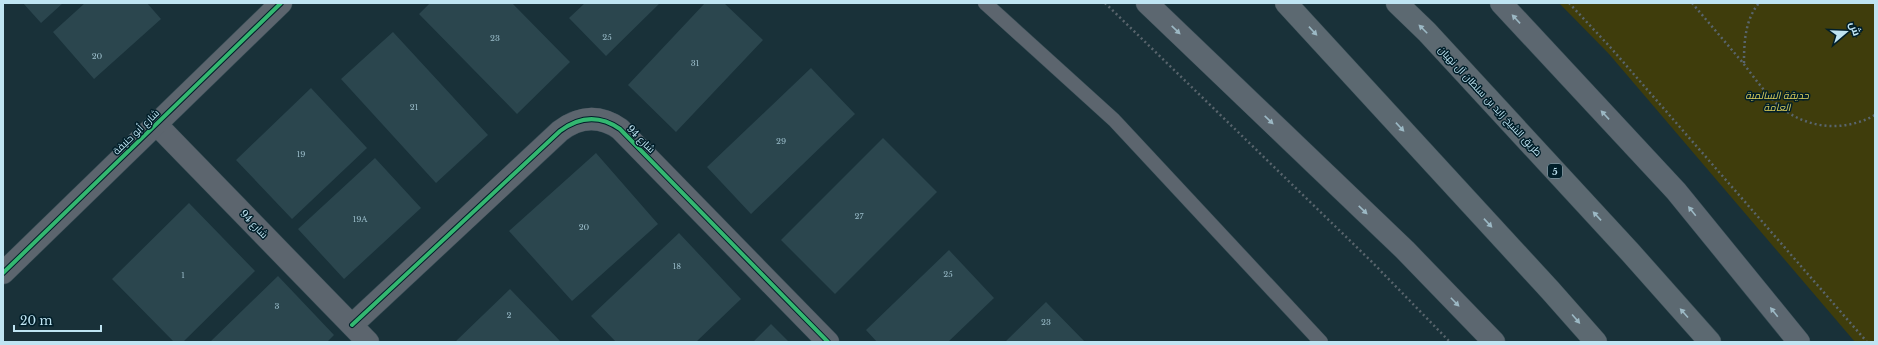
<svg xmlns="http://www.w3.org/2000/svg" width="1878" height="345" font-family="'Libre Baskerville',Cairo,serif">
	<style>
		.green { fill: #3f3d0c }
		.building { fill: #2b464e }
		.lines { fill: none; stroke-linecap: round; stroke-linejoin: round }
		.service-casing { stroke: #364c54; stroke-width: 15 }
		.minor-casing { stroke: #364c54; stroke-width: 23 }
		.tertiary-casing { stroke: #364c54; stroke-width: 23 }
		.secondary-casing { stroke: #364c54; stroke-width: 23 }
		.motorway-casing { stroke: #364c54; stroke-width: 23 }
		.path { stroke: #59656d; stroke-width: 2.5; stroke-dasharray: 2 3; stroke-linecap: butt }
		.service { stroke: #5c656e; stroke-width: 14 }
		.minor { stroke: #5c656e; stroke-width: 22 }
		.tertiary { stroke: #5c656e; stroke-width: 22 }
		.secondary { stroke: #5c6770; stroke-width: 22 }
		.motorway { stroke: #5c6971; stroke-width: 22 }
		.cycleway-casing { stroke: #001e29; stroke-width: 6 }
		.cycleway { stroke: #33b770; stroke-width: 4 }
		.oneway { fill: #9cb8c4 }
		.oneway2 { fill: #9cb9c5 }
		.labels { text-anchor: middle; dominant-baseline: central; stroke-width: 3; stroke-linejoin: round; paint-order: stroke }
		.number-label { font-size: 8px; fill: #9abcc9 }
		.shield { fill: #001e29; stroke: #86a9b6; stroke-width: 1 }
		.shield-label { font-size: 9px; font-weight: bold; fill: #bfe4f2 }
		.park-label { font-size: 10px; font-style: italic; fill: #dccf5c; stroke: #001e29 }
		.street-label { font-size: 10px; fill: #bfe4f2; stroke: #001e29 }
	</style>
	<rect width="100%" height="100%" fill="#193139"/>
	<path class="green" d="M1559,3H1875V342H1855L1609,54Z"/>
	<path class="building" d="M23,3H63L41,23Z
		M85,3H147L161,19L94,79L53,32Z
		M430,3H512L570,62L517,114L419,14Z
		M585,3H660L606,56L569,18Z
		M705,3H724L763,40L676,132L628,85Z
		M393,32L488,135L436,183L341,79Z
		M811,68L855,114L751,214L707,167Z
		M311,88L367,148L292,219L236,160Z
		M883,138L937,192L835,294L781,240Z
		M596,153L658,224L572,301L509,231Z
		M375,158L421,208L344,279L298,229Z
		M189,203L255,271L183,342H174L112,279Z
		M679,233L741,299L696,342H616L591,316Z
		M949,250L994,298L948,342H877L866,330Z
		M278,276L334,335L327,342H210Z
		M510,289L561,342H455Z
		M1046,302L1085,342H1005Z
		M771,324L789,342H753Z"/>
	<g class="lines">
		<g class="service-casing">
			<path id="service" d="M985,3L1114,120L1321,342"/>
		</g>
		<g class="minor-casing">
			<path id="minor" d="M156,124L368,342
				M352,325L560,131C580,116 600,115 620,129L828,342"/>
		</g>
		<g class="tertiary-casing">
			<path id="tertiary" d="M3,273L281,3"/>
		</g>
		<g class="secondary-casing">
			<path id="secondary" d="M1147,3L1405,250L1494,342
				M1501,3L1676,191L1799,342"/>
		</g>
		<g class="motorway-casing">
			<path id="motorway" d="M1286,3L1550,290L1596,342
				M1397,3L1427,32L1630,252L1710,342"/>
		</g>
		<path class="path" d="M1105,3L1372,262L1450,342
			M1569,3L1611,48L1867,342
			M1692,3C1709,23 1726,43 1743,63C1753,76 1763,90 1774,101C1801,128 1841,134 1875,115
			M1744,63C1744,42 1745,20 1759,3"/>
		<use href="#service" class="service"/>
		<use href="#minor" class="minor"/>
		<use href="#tertiary" class="tertiary"/>
		<use href="#secondary" class="secondary"/>
		<use href="#motorway" class="motorway"/>
		<g class="cycleway-casing">
			<path id="cycleway" d="M3,273L281,3
				M352,325L560,131C580,116 600,115 620,129L828,342"/>
		</g>
		<use href="#cycleway" class="cycleway"/>
	</g>
	<defs><path id="oneway-solid" d="M-6-.8H1V-3.2L6.5 0L1 3.2V.8H-6Z"/></defs>
	<g class="oneway">
		<use href="#oneway-solid" transform="translate(1516 19) rotate(-133)"/>
		<use href="#oneway-solid" transform="translate(1176 30) rotate(44)"/>
		<use href="#oneway-solid" transform="translate(1605 115) rotate(-133)"/>
		<use href="#oneway-solid" transform="translate(1269 120) rotate(44)"/>
		<use href="#oneway-solid" transform="translate(1363 210) rotate(44)"/>
		<use href="#oneway-solid" transform="translate(1692 211) rotate(-129)"/>
		<use href="#oneway-solid" transform="translate(1455 302) rotate(46)"/>
		<use href="#oneway-solid" transform="translate(1774 312) rotate(-129)"/>
	</g>
	<g class="oneway2">
		<use href="#oneway-solid" transform="translate(1423 29) rotate(-135)"/>
		<use href="#oneway-solid" transform="translate(1313 31) rotate(47)"/>
		<use href="#oneway-solid" transform="translate(1400 127) rotate(47)"/>
		<use href="#oneway-solid" transform="translate(1597 216) rotate(-133)"/>
		<use href="#oneway-solid" transform="translate(1488 223) rotate(47)"/>
		<use href="#oneway-solid" transform="translate(1684 313) rotate(-132)"/>
		<use href="#oneway-solid" transform="translate(1576 319) rotate(49)"/>
	</g>
	<g class="labels">
		<g class="number-label">
			<text x="607" y="37">25</text>
			<text x="495" y="38">23</text>
			<text x="97" y="56">20</text>
			<text x="695" y="63">31</text>
			<text x="414" y="107">21</text>
			<text x="781" y="141">29</text>
			<text x="301" y="154">19</text>
			<text x="859" y="216">27</text>
			<text x="360" y="219">19A</text>
			<text x="584" y="227">20</text>
			<text x="677" y="266">18</text>
			<text x="948" y="274">25</text>
			<text x="183" y="275">1</text>
			<text x="277" y="306">3</text>
			<text x="509" y="315">2</text>
			<text x="1046" y="322">23</text>
		</g>
		<rect class="shield" x="1548" y="164" width="14" height="14" rx="3"/>
		<g class="shield-label">
			<text x="1555" y="171">5</text>
		</g>
		<g class="park-label">
			<text x="1777" y="95">حديقة السالمية<tspan x="1777" dy="12">العامة</tspan></text>
		</g>
		<g class="street-label">
			<text transform="translate(1490 101) rotate(47)">طريق الشيخ زايد بن سلطان آل نهيان</text>
			<text transform="translate(136 132) rotate(-44)">شارع أبو حنيفة</text>
			<text transform="translate(641 139) rotate(45)">شارع 94</text>
			<text transform="translate(254 224) rotate(46)">شارع 94</text>
		</g>
	</g>
	<rect width="1878" height="345" fill="none" stroke="#bfe4f2" stroke-width="8"/>
	<g transform="translate(1846 32) rotate(71)" stroke="#001e29" stroke-width="3" paint-order="stroke">
	<path d="M0-3L7 15L0 10L-7 15Z" fill="#bfe4f2"/>
	<text y="-6" font-size="11" font-weight="bold" text-anchor="middle" fill="#bfe4f2">ش</text>
	</g>
	<path d="M14 325v6h87v-6" fill="none" stroke="#bfe4f2" stroke-width="2"/>
	<text x="20" y="325" font-size="12" fill="#bfe4f2" stroke="#001e29" stroke-width="3" paint-order="stroke">20 m</text>
</svg>
